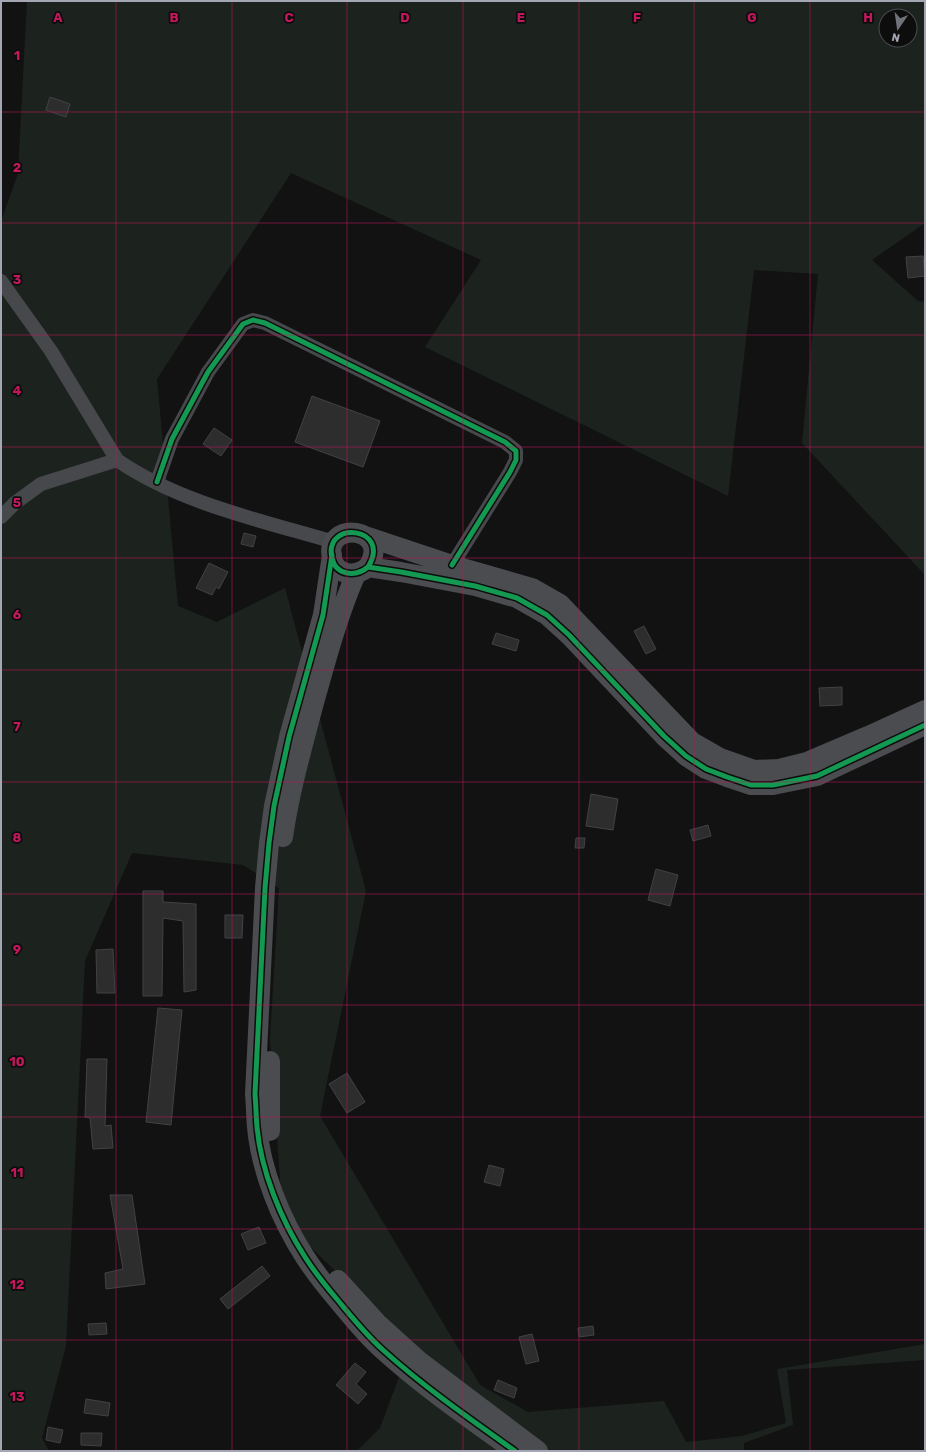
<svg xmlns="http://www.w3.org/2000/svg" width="926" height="1452" font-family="Rubik,sans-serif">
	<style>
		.green { fill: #1c231e; fill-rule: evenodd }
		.building { fill: #2d2d2e; stroke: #424246 }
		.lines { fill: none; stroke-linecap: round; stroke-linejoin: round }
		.street { stroke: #47484b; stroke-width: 14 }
		.secondary { stroke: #4b4c4f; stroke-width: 20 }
		.cycleway-casing { stroke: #0d0d0e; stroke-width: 8 }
		.cycleway { stroke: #139951; stroke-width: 5 }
		.grid { fill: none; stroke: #c2185b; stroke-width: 1; stroke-opacity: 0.55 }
		.grid-label { font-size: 13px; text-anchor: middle; font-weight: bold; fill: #c2185b; stroke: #0d0d0e; stroke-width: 3.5; stroke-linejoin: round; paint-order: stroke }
	</style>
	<rect width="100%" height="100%" fill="#121213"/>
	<path class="green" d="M27,1H925V223L872,260L918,301L925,302V575L802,443L818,274L754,270L728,496L425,347L481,260L291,173L157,379L178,606L217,622L285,588L366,891L320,1116L480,1385L528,1412L664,1401L686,1442L742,1436L786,1423L777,1369L925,1344V1360L787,1370L793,1425L744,1443V1451H357L380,1428L411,1345L283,1220L270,1039L279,888L243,865L132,853L85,961L66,1346L42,1438L49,1451H1V221L18,174ZM886,16H910V40H886Z"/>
	<path class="building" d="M50,97L70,104L66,117L46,110Z
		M923,256L925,276L908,278L906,257Z
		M312,396L380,421L363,467L295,442Z
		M214,428L232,440L221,456L203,444Z
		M244,533L256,536L253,547L241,544Z
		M209,563L228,572L219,589L216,587L212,595L196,588Z
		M644,626L656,649L646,654L634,631Z
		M496,633L519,640L516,651L492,644Z
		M842,687V705L820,706L819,688Z
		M591,794L618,799L613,830L586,826Z
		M708,825L711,836L693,841L690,830Z
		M576,838H585L584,848H575Z
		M656,869L678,875L670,906L648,900Z
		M143,891H163V902L196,904V990L184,992L183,921L163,918L162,996H143Z
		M225,915H243L242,938H225Z
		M113,949L115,993H97L96,950Z
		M158,1008L182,1010L171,1125L146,1122Z
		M87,1059H107L105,1126L111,1125L113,1148L93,1149L90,1118L85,1117Z
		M347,1073L365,1102L347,1113L329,1084Z
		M489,1165L504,1169L500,1186L484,1182Z
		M110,1195H132L145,1284L106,1289L105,1273L123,1269Z
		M259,1227L266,1243L248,1250L241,1234Z
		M262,1266L270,1276L228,1309L220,1299Z
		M106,1323L107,1334L89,1335L88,1324Z
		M593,1326L594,1335L579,1337L578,1328Z
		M532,1334L539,1361L526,1364L519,1337Z
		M355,1363L366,1372L356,1384L367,1394L358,1404L336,1385Z
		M498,1380L517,1388L514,1398L494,1390Z
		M86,1399L110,1403L108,1416L84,1413Z
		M48,1427L63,1430L60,1443L46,1440Z
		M81,1433H102L101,1446L81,1445Z"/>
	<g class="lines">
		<path class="street" d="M1,281L51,351L117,460C179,503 263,521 334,542
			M157,482L172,439L208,372L243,324L253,320L265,323L505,442L516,451V460L510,472L452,565
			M1,517L15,503L41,484L117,460"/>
		<path class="secondary" d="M365,536L452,565L532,588L560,604L692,742L720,758L754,770L779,769L807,762L868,736L925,710
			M332,555L323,615L289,737L274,806L269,843L265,888L255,1094C256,1105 256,1116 257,1127C261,1171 281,1220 305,1257C314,1271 325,1285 336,1298C351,1316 365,1334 383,1350C424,1387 470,1419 515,1451
			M368,567C393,527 323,519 332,558C336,576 356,577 368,567L401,572L475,586L517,598L547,615L569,635L664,736L686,756L706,769L727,777L751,785H773L817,776L925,725
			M283,837C289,794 301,752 312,710C325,664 337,617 356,574
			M270,1061V1131
			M338,1280L378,1324L419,1361L538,1451"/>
		<g class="cycleway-casing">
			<path id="cycleway" d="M157,482L172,439L208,372L243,324L253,320L265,323L505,442L516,451V460L510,472L452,565
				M332,555L323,615L289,737L274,806L269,843L265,888L255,1094C256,1105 256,1116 257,1127C261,1171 281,1220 305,1257C314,1271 325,1285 336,1298C351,1316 365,1334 383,1350C424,1387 470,1419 515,1451
				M368,567C393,527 323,519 332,558C336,576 356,577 368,567L401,572L475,586L517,598L547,615L569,635L664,736L686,756L706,769L727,777L751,785H773L817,776L925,725"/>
		</g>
		<use href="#cycleway" class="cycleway"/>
	</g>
	<path class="grid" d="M116,1V1451M232,1V1451M347,1V1451M463,1V1451M579,1V1451M694,1V1451M810,1V1451M1,112H925M1,223H925M1,335H925M1,447H925M1,558H925M1,670H925M1,782H925M1,894H925M1,1005H925M1,1117H925M1,1229H925M1,1340H925"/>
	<g class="grid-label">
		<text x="58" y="22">A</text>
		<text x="174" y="22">B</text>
		<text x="289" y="22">C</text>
		<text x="405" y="22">D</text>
		<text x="521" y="22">E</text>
		<text x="637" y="22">F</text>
		<text x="752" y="22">G</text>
		<text x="868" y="22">H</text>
		<text x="17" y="60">1</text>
		<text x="17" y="172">2</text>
		<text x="17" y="284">3</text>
		<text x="17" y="395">4</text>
		<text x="17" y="507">5</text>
		<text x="17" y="619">6</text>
		<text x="17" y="731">7</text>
		<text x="17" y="842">8</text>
		<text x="17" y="954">9</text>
		<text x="17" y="1066">10</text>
		<text x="17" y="1177">11</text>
		<text x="17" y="1289">12</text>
		<text x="17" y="1401">13</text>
	</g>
	<rect width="926" height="1452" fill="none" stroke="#a4a7b3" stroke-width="4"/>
	<g transform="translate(898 28) rotate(193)"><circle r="19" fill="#0d0d0e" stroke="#494b50"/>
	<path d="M0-3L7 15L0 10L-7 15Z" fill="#71737b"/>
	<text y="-6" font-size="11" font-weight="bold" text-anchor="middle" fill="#a4a7b3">N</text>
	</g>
</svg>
